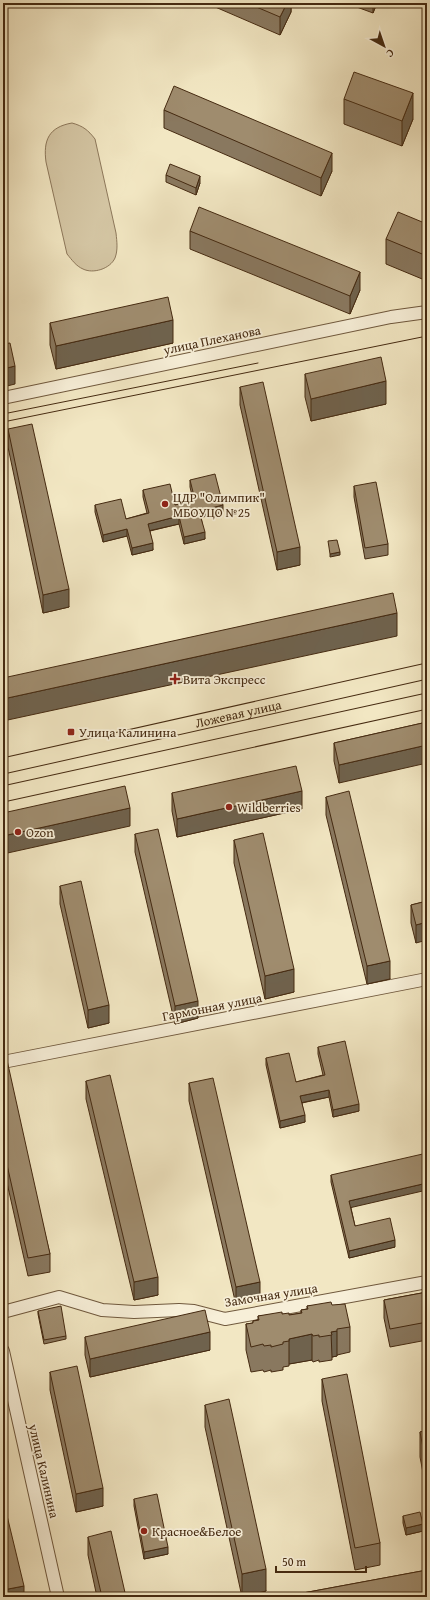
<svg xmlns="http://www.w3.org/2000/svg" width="430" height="1600" font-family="'Gentium Book Plus',serif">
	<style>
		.green { fill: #d5c7a5; stroke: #8d785b }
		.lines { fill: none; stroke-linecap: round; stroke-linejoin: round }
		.minor-casing { stroke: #70593e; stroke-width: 14 }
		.major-casing { stroke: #452a11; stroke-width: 17 }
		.minor { stroke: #f7efd8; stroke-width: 12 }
		.major { stroke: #f2e7c3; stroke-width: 15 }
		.tram { stroke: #452a11; stroke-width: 1 }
		.wall { fill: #89785f; stroke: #452a11 }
		.shaded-wall { fill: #6f624d; stroke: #452a11 }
		.building { fill: #9f8c6e; stroke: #452a11 }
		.poi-dot { fill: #8f2418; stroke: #f7efd8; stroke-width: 1.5 }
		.labels { text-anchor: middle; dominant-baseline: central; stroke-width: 3.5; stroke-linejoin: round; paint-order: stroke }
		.street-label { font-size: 13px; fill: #452a11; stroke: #f7efd8 }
		.poi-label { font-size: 13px; fill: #452a11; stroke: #f7efd8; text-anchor: start }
	</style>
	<rect width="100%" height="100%" fill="#f2e7c3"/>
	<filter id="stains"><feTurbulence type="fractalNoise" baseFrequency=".005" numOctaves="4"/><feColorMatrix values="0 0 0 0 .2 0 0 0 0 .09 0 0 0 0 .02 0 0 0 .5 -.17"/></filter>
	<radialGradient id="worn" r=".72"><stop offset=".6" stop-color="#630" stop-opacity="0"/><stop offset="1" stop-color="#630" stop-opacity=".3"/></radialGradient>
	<path class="green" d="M72,123C83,126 88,130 95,139L116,233C117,242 118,250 115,258C110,269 93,274 83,269C76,266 72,260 67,254L46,162C43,140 49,127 72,123Z"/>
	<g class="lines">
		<g class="minor-casing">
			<path id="minor" d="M3,398L391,317L427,312
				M3,1062L427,979
				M3,1312L59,1297L102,1310L134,1312L179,1310L194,1311L225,1319L427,1282
				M3,1351L58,1597"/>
		</g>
		<g class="major-casing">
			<g id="major">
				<path id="s1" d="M3,766L427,671"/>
				<path d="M3,794L427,701"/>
			</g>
		</g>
		<use href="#minor" class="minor"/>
		<use href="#major" class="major"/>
		<path class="tram" d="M3,414L258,363
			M3,422L427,336"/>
	</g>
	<path class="wall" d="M206,3H291V12L280,35Z
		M346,3H377L373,13Z
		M344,99L413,119L402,146L344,124Z
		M164,110L332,171L321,196L164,128Z
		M166,175L200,183L196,195L166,182Z
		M427,224V281L386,264V239Z
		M190,231L360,290L350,314L190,249Z
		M50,323L173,343L56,369L50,345Z
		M305,374L386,404L311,421L305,397Z
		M240,387L300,565L277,570L240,405Z
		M8,429L69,607L43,613L8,447Z
		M190,480L223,512L201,517L205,539L184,544L179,524L150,531L153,550L132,555L127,536L103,542L95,512V505L126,519L147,513L143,497V490L175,505L193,500L190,487Z
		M354,486L388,544V555L365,559L354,497Z
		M427,722L339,783L334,761V743Z
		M172,793L302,809L177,837L172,811Z
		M326,797L390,979L367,984L326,815Z
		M135,834L198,1018L175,1024L135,852Z
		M234,840L294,992L265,999L234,863Z
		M60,886L109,1023L88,1028L60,904Z
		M427,901L416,943L411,923V905Z
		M318,1047L359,1111L333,1117L329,1097L302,1103L305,1122L280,1128L266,1065V1058L296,1082L323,1075L318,1054Z
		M3,1061L50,1254V1272L28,1276L3,1165Z
		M86,1081L158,1295L134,1300L86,1099Z
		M189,1083L260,1299L236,1305L189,1101Z
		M331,1175L351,1208L355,1226L395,1247L349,1258L331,1182Z
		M427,1292V1340L390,1347L384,1318V1300Z
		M332,1305L350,1327V1352L337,1355V1356L332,1357V1360L319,1362V1360L313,1362L312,1360L289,1364V1366L283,1367V1370L271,1372V1370L264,1372L263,1370L251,1372L246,1350V1324L253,1323V1321L258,1320V1316L282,1314L289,1315L301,1313V1310L307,1309V1306Z
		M38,1311L66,1336V1339L44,1344L38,1314Z
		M85,1337L210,1350L90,1377L85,1355Z
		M50,1372L103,1506L76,1512L50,1390Z
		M322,1379L380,1543V1565L355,1570L322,1401Z
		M205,1405L266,1591L242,1597L205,1427Z
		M424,1428H427V1477L424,1478L420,1457V1432L424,1431Z
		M134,1499L168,1554L144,1559L134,1506Z
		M403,1516L423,1531L406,1535L403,1523Z
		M88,1537L126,1597H97L88,1555Z
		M427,1570V1597H303V1593Z"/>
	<path class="shaded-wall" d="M287,3H291V12L280,35V17Z
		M373,3H377L373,13Z
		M413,93V119L402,146V121Z
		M332,153V171L321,196V178Z
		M200,176V183L196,195V188Z
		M360,272V290L350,314V296Z
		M173,320V343L56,369V346Z
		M15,366V384L3,387V369Z
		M386,381V404L311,421V399Z
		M223,505V512L199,518V511Z
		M179,516V524L148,531V524Z
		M127,529V536L103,542V535Z
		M205,532V539L184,544V537Z
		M153,543V550L132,555V548Z
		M300,547V565L277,570V552Z
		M340,552V555L330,557V554Z
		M69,589V607L43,613V595Z
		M397,613V636L3,721V699Z
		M427,745V763L339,783V765Z
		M302,791V809L177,837V819Z
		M130,808V826L3,854V836Z
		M427,922V940L416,943V925Z
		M390,961V979L367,984V966Z
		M294,969V992L265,999V976Z
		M198,1001V1018L175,1024V1006Z
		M109,1005V1023L88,1028V1010Z
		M3,1036H4V1054H3Z
		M329,1090V1097L300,1103V1096Z
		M359,1104V1111L333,1117V1110Z
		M305,1115V1122L280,1128V1121Z
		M427,1183V1190L349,1208V1201Z
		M395,1240V1247L349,1258V1251Z
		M158,1277V1295L134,1300V1282Z
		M260,1282V1299L236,1305V1287Z
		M337,1331V1356L332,1357L331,1332Z
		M210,1332V1350L90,1377V1359Z
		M312,1334V1360L289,1364V1339Z
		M103,1488V1506L76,1512V1494Z
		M423,1524V1531L406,1535V1528Z
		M168,1547V1554L144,1559V1552Z
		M266,1569V1591L242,1597V1574Z
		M24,1586V1597H3V1590Z"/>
	<path class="building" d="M247,3H287L280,17Z
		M354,72L413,93L402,121L344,99Z
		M174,86L332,153L321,178L164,110Z
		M170,164L200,176L196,188L166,175Z
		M199,207L360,272L350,296L190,231Z
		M398,212L427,224V256L386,239Z
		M168,297L173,320L56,346L50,323Z
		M10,343L15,366L3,369V344Z
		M381,357L386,381L311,399L305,374Z
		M263,382L300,547L277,552L240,387Z
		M32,424L69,589L43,595L8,429Z
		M215,474L223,505L199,511L205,532L184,537L179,516L148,524L153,543L132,548L127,529L103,535L95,505L121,499L126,519L149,513L143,490L170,484L175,505L195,500L190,480Z
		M376,482L388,544L365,548L354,486Z
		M337,540L340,552L330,554L328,541Z
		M393,593L397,613L3,699V678Z
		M427,722V745L339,765L334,743Z
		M296,766L302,791L177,819L172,793Z
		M125,786L130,808L3,836V813Z
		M349,791L390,961L367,966L326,797Z
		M158,829L198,1001L175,1006L135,834Z
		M263,833L294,969L265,976L234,840Z
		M81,881L109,1005L88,1010L60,886Z
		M427,901V922L416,925L411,905Z
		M345,1041L359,1104L333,1110L329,1090L300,1096L305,1115L280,1121L266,1058L289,1053L296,1082L325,1075L318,1047Z
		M7,1060L50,1254L28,1258L3,1147V1061Z
		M110,1075L158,1277L134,1282L86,1081Z
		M213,1078L260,1282L236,1287L189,1083Z
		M427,1153V1183L349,1201L355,1226L390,1218L395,1240L349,1251L331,1175Z
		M427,1292V1322L390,1329L384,1300Z
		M331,1302L332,1305L345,1304L350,1327L337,1329V1331L331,1332L332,1335L319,1337V1335L313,1336L312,1334L289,1339V1341L283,1342V1344L271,1347V1345L264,1346L263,1344L251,1347L246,1324L253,1323V1321L259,1320L258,1316L282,1312V1314L289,1313V1315L302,1313L301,1310L308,1309L307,1306Z
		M61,1306L66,1336L44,1340L38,1311Z
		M205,1310L210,1332L90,1359L85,1337Z
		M77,1366L103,1488L76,1494L50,1372Z
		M347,1374L380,1543L355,1548L322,1379Z
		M229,1399L266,1569L242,1574L205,1405Z
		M424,1428H427V1452L424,1453L420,1432L424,1431Z
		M157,1494L168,1547L144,1552L134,1499Z
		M3,1499L24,1586L3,1590Z
		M420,1512L423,1524L406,1528L403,1516Z
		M111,1531L126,1597H102L88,1537Z
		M427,1570V1594L412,1597H303V1593Z"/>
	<g class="poi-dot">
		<circle cx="165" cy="504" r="4"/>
		<path d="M173 673h4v4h4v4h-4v4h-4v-4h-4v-4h4z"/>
		<rect x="67" y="728" width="8" height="8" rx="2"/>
		<circle cx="229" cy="807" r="4"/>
		<circle cx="18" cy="832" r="4"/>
		<circle cx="144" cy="1531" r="4"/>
	</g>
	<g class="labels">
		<g class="street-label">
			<text transform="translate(212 340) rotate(-12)">улица Плеханова</text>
			<text stroke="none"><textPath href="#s1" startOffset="241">Ложевая улица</textPath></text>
			<text transform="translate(212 1007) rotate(-11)">Гармонная улица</text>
			<text transform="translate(271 1295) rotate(-9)">Замочная улица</text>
			<text transform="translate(44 1471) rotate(77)">улица Калинина</text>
		</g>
		<g class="poi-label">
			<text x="173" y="497">ЦДР "Олимпик"<tspan x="173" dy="15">МБОУЦО №25</tspan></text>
			<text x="183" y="679">Вита Экспресс</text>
			<text x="79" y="732">Улица Калинина</text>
			<text x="237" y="807">Wildberries</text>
			<text x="26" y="832">Ozon</text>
			<text x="152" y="1531">Красное&amp;Белое</text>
		</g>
	</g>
	<rect width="430" height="1600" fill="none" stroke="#f2e7c3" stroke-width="16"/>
	<rect x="4" y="4" width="422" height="1592" fill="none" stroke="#452a11" stroke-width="2"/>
	<rect x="8" y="8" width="414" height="1584" fill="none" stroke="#452a11"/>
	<g transform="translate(384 46) rotate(140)" stroke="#f7efd8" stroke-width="3" paint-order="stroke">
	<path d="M0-3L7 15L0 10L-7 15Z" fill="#452a11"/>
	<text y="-6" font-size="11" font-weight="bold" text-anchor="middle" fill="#452a11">С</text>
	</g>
	<path d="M276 1566v6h90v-6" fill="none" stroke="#452a11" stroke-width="2"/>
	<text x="282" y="1566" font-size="12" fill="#452a11" stroke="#f7efd8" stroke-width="3" paint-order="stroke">50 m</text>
	<rect width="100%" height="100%" filter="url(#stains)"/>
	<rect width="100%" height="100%" fill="url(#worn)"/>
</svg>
